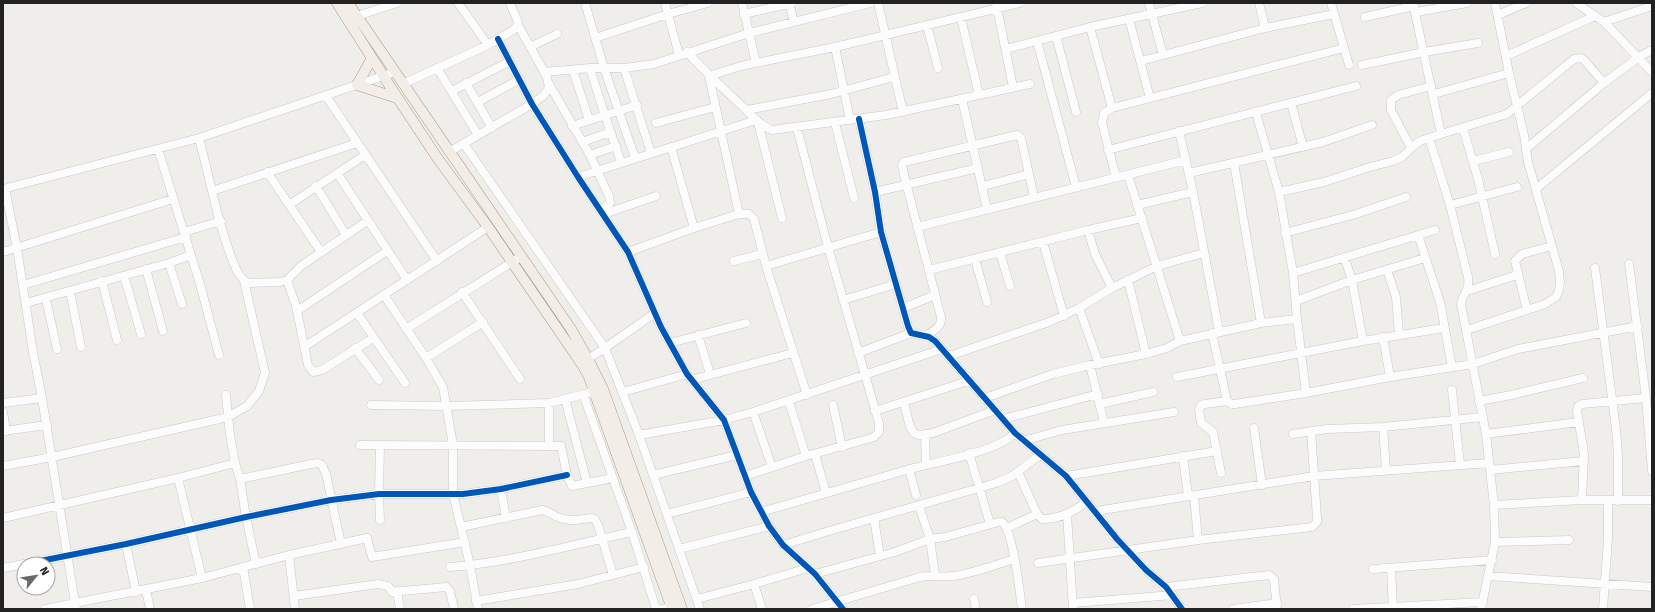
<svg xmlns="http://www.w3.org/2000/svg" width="1655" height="612" font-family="'Fira Sans',sans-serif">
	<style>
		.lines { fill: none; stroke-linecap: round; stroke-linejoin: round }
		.minor-casing { stroke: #c9c8c7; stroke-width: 9 }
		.major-casing { stroke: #a79c86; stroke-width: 11 }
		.minor { stroke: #fdfcfc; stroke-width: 8 }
		.major { stroke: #f3ede7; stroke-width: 10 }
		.cycleway-casing { stroke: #fff; stroke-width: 8 }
		.cycleway { stroke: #0057b8; stroke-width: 6 }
	</style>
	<rect width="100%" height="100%" fill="#f0eeeb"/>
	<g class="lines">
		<g class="minor-casing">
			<path id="minor" d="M458,3L488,45
				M585,3L604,68L635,158
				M665,3L679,55
				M742,3L756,63
				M789,3L794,22
				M878,3L903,112
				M996,3L1013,87
				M1149,3L1163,55
				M1259,3L1265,28
				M1331,3L1349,65
				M1413,3L1441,134
				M1576,3L1604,22L1652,72
				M1416,12L1467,3
				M744,14L792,3
				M1498,15L1526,3
				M357,16L397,3
				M1365,17L1414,6
				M961,18L979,95
				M1129,19L1150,98
				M1604,22L1652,6
				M927,25L938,68
				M1090,27L1112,108L1344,48
				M1056,36L1076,112
				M595,38L668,14L708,3
				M498,39L532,104L578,177L628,252L661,327L687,374L724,420L751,492L769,526L783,545L815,574L843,609
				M1037,41L1076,187
				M530,47L557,34
				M835,47L850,120
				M1006,49L1090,27L1202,3
				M687,52C705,72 724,89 743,107C752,115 760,126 772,130L886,115L1030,84
				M1506,56L1595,16
				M1141,61L1265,28L1334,14
				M1362,65L1424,52L1478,43
				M437,68L478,135
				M590,68L605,116L621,162
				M624,68L651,153
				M573,70L589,120
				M544,72L590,68H624L654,64L749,33L870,3
				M466,83L492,128
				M403,84L488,45L513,30L518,25V22L510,3
				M549,84L590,155L609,196L610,203L601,210
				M1431,86L1398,95L1391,100V110L1411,148L1420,141L1441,134L1507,114L1574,59L1581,58L1584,60L1604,83
				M452,91L510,61
				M1434,94L1509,73
				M326,96L437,261
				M962,99L987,209
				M478,102L520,79
				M1291,103L1303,147
				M1112,108L1104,113L1102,123L1116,177
				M747,110L831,94L894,77
				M1256,113L1279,192L1293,273L1297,319L1306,393
				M859,119L875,192L881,232L908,326L911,333L929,337L935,341L1015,433L1066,476L1117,539L1146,570L1166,587L1182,609
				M758,122L782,218
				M656,123L715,107
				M835,123L854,198
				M572,126L637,105
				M1463,128L1478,179L1495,254
				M1179,131L1193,192L1219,331
				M199,138C210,180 219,229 236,269C239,275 243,280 248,283L280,282L287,280L301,266L367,221
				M1429,138L1450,205L1468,277C1470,293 1462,292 1461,304L1486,434L1494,505L1495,542L1481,609
				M582,142L611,132
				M464,144L605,348L639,435L700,609
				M671,147L694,228
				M158,149L200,284L219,355
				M1526,149L1604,83L1639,57L1652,50
				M1108,150L1356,86
				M449,152L532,104L543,96L549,88L547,77L518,25
				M590,155L616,146
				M1473,161L1509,152
				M1234,163L1261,323
				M267,172L321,252
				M337,173L407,280
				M1189,173L1323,142L1372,125
				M1128,175L1180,341
				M578,177L756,120
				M316,186L346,235
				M983,186L1029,174
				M3,189L199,138L395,72
				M5,189L17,248L33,352L42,398L76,609
				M1536,189L1652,93
				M212,191L357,143
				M875,192L978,168
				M1279,192L1324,182L1370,167L1393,161L1402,157L1411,148
				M289,205L365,155
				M1137,205L1193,192
				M1450,205L1517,187
				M604,214L656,196
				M739,214L709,76L741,66L835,47L1020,3
				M917,227L1186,160
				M1088,230L1095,254L1112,288
				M184,232L221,221
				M1285,233L1356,214L1406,197
				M1418,235L1440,302L1452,367
				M1043,242L1064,316
				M3,252L173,199
				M628,252L694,228L739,214H749L754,219L766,266L807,395
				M1000,253L1010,286
				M1344,257L1352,280L1363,341
				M975,259L987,302
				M734,261L762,254
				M169,263L182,304
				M1629,264L1646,398L1652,471
				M766,266L881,232
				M1595,268L1616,429L1618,455V501
				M146,269L163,331
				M929,270L1088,230L1142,218
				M1387,270L1396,297L1399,335
				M1293,273L1435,230
				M124,276L141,334
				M287,280L296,306L308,365L313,372L322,370L373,338
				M1128,280L1146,354
				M102,281L117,340
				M23,285L186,237
				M70,291L81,347
				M1467,291L1517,275
				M462,292L520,379
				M384,295L426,358L443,387L453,445V494L470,565L478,609
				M46,299L57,349
				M843,300L896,284
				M1296,301L1352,280L1425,258
				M26,303L169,263L191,255
				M903,308L935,295
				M1079,308L1099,364
				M1527,310L1515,261L1522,254L1552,246
				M297,311L387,251
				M357,313L405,383
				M406,329L517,259
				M1467,330L1545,304L1556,297L1559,290L1560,282L1559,271L1528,162L1524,135L1509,73L1495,3
				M1212,333L1227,401L1232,404H1235L1306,393L1390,377L1473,364L1518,349L1638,326
				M698,335L710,374
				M925,336C933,331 942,328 941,317L904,175L902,165L904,162L1017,135L1021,138L1034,197
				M1383,337L1390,377
				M670,343L746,323
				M304,347L488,227
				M355,348L379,380
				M858,353L911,333
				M949,356L1049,322L1079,308L1112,288L1157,266L1204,253
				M426,358L483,322
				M588,359L605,348L655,313
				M1090,365L1104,423
				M1177,377L1363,341L1444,328
				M691,380L793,353
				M1452,390L1460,465
				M623,392L687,374
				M583,394L632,532L656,609
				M226,395L230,435L235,463L240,479L246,517L256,564
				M985,398L1053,374L1090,365L1146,354L1167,348L1180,341L1261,323L1297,319
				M565,399L587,483
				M1479,401L1511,395L1583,378
				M789,402L806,456
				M3,403L42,398
				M904,403L910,427L914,433L919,435L933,433L995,410
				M1100,404L1153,392
				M371,405L447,406L549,403L600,390
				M833,405L842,447
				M875,411L968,381
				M3,412L6,431
				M753,412L772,467
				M1003,419L1098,394
				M1383,427L1386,470
				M1254,428L1262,485
				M3,431L47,425
				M1293,434L1327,429L1383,427L1483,417
				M1486,434L1579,422
				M639,435L724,420L753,412L942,349
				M925,435L926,465
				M1023,441L1062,430L1174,412
				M360,445L561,446L567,475L572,486L613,478
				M549,446V403
				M969,453L990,524
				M815,454L826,493
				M1183,456L1188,496
				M3,466L52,457L228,417L247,406L259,391L265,373L244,281
				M909,469L916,495
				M1490,470L1584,461
				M1018,472L1037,514L1042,519C1060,519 1074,512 1087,501
				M1221,473L1213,432L1201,423L1199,409L1201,405L1205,404L1227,401
				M653,475L737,455
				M745,476L806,456L868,439L874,437L879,432V423L828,247L797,128
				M1066,476L1217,451
				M178,478L202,578
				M240,479L311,464L318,463L322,465L326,474L341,544
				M501,489L506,518
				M1194,496L1198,540
				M1582,500L1584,454L1577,411L1578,406L1582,404L1646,398
				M1494,505L1582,500H1652
				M919,506L930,539L935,575
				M1096,511L1314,476L1489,463
				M761,512C811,498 860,483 910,469C936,462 997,452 1015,433
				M667,514L751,492
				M1067,514L1073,609
				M3,518L178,478L235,463
				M874,518L880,556
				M380,520L379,494L380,445
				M461,527L542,510C549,511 553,516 560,518C572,522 580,519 592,518L595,519L598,525L613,575
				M1007,528L1037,514
				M1495,542L1569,540
				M126,544L136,592
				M783,545L829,531L996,483L1012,476L1040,455
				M679,549L769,526
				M289,555L295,609
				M1038,563L1198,540L1312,527L1317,522V518L1311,431
				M25,564L126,544L246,517L331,500L379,494H463L501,489L567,475
				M243,567L250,609
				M450,567C512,562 572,545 632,532
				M3,568L24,564
				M1391,568L1393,609
				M1373,569L1492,560
				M815,574L895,552L930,539L945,537L999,522H1002C1013,530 1020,594 1022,609
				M1488,576L1652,587
				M754,584L762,609
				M1166,587L1269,575L1274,579L1277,609
				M146,590L150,609
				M397,591L400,609
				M294,596L378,584L388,586L392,592L446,587L450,591L454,609
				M697,599L754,584L808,568
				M974,599L976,609
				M476,601L578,584L644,567
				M1073,603L1173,595
				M45,609L202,578L289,555L367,538L372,557L465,542
				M662,609L676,606
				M812,609L920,577C932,574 942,578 954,576C974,573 995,565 1014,559
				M1233,609L1277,603
				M1353,609L1483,602
				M1603,609L1608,538V500"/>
		</g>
		<g class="major-casing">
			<path id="major" d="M337,3L393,91L438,159L488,227L583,366L589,377L672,609
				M348,3L571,329L588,359L603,389L682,609
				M372,58L357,85L397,98"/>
		</g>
		<use href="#minor" class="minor"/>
		<use href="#major" class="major"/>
		<g class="cycleway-casing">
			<path id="cycleway" d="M498,39L532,104L578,177L628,252L661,327L687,374L724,420L751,492L769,526L783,545L815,574L843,609
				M859,119L875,192L881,232L908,326L911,333L929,337L935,341L1015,433L1066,476L1117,539L1146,570L1166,587L1182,609
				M25,564L126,544L246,517L331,500L379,494H463L501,489L567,475"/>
		</g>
		<use href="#cycleway" class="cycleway"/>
	</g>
	<rect width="1655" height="612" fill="none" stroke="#222222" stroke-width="8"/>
	<g transform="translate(36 576) rotate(60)"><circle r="19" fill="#ffffff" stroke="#a7a7a7"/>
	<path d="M0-3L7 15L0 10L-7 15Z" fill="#6a6968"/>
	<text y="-6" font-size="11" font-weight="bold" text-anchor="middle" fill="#222222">N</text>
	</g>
</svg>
